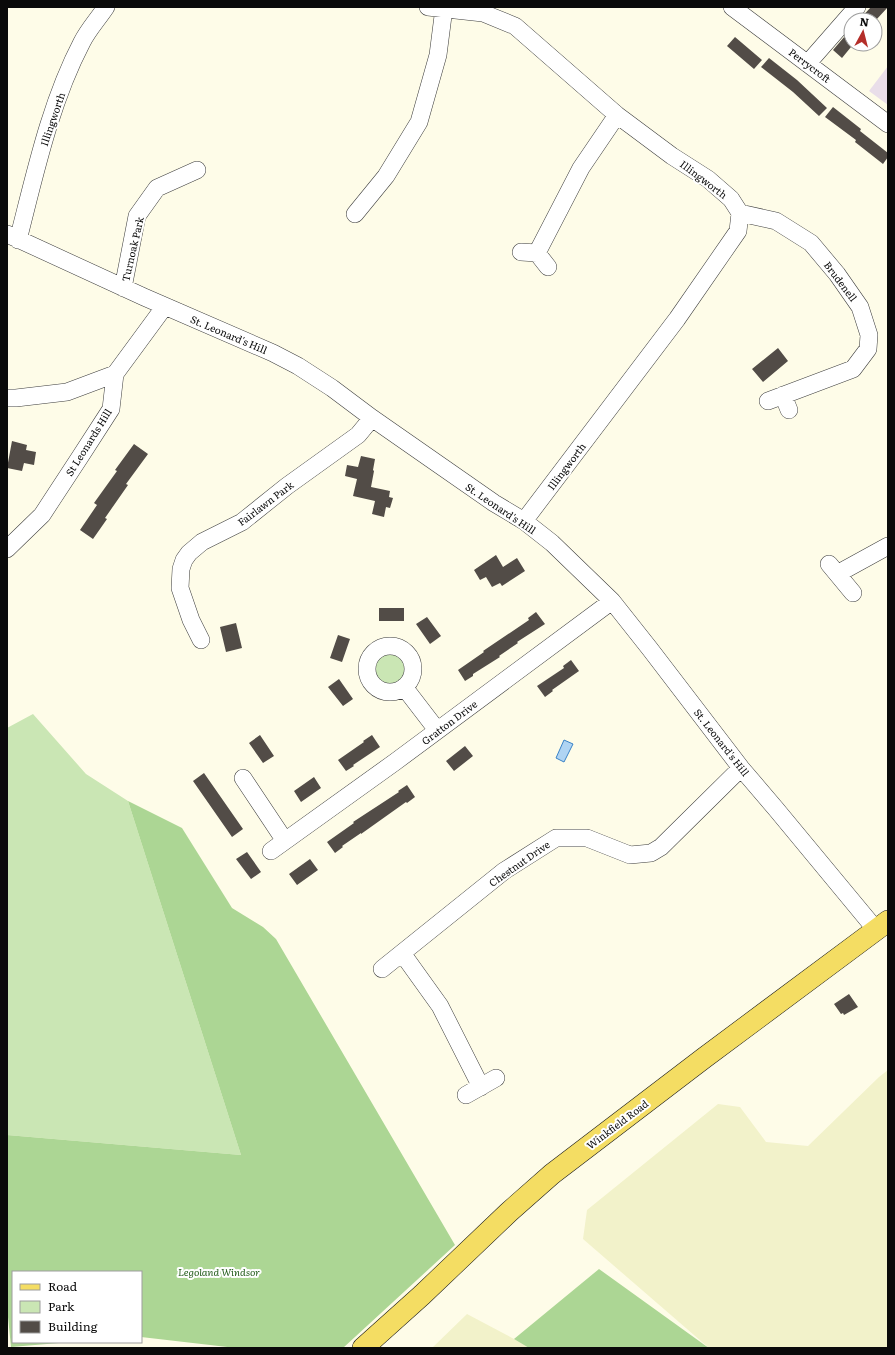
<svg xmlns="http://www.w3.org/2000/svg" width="895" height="1355" font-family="Literata,serif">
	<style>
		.industrial { fill: #e9dee9 }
		.farmland { fill: #f2f2ca }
		.green { fill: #cae6b4 }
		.forest { fill: #acd694 }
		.water { fill: #afd4f3; stroke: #3982c7 }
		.building { fill: #524c47 }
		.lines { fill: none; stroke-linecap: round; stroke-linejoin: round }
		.minor-casing { stroke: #3d3d3d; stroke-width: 18 }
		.major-casing { stroke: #1b1b1b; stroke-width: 22 }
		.minor { stroke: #fff; stroke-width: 17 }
		.major { stroke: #f4dd63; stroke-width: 21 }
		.labels { text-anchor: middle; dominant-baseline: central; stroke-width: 4; stroke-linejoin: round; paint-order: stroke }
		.street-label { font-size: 10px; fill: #0a0a0a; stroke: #fff }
		.park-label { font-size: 10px; font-style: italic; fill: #265e1e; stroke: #fff }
	</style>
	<rect width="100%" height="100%" fill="#fefce8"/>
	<path class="industrial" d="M888,66V105L869,91Z"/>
	<path class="farmland" d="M888,1070V1348H709L583,1239L587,1210L718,1104L740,1107L766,1142L808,1146L879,1077Z
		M467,1314L514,1339L529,1348H432Z"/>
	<path class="green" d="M372 669a18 18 0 1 1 36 0a18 18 0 1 1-36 0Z
		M33,714L86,774L128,801L241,1155L7,1135V728Z"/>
	<path class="forest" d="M128,801L182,828L232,908L263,927L276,939L455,1245L343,1348H236L141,1337V1272H13V1342H71L11,1347L7,1307V1135L241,1155Z
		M599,1269L706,1346L709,1348H529L514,1339Z"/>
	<path class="water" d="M564,740L573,744L564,762L556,758Z"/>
	<path class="building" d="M871,7H888L876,20H859Z
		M851,29V47L842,58L833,50Z
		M735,37L762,60L754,69L727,46Z
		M769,58L797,80L827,108L819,116L793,92L761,67Z
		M833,107L861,129L860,131L888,153V157L883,164L855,142L856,140L825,117Z
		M778,348L788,361L763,382L752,369Z
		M12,441L27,445L26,450L36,452L34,465L24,463L22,471L7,468Z
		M134,444L148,454L126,484L128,485L105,518L107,519L93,539L80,530L97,505L94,503L117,471L115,470Z
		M361,456L375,459L373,470L374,471L371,487L390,491L389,497L393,498L390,508L386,507L384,517L372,514L375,501L353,496L357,479L345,476L347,465L358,467Z
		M496,555L503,567L517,558L525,571L502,586L500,583L492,587L486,577L480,580L474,570Z
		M379,608H404V621H379Z
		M536,612L545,624L517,642L518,643L499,656L500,657L473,674V676L465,681L458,670L484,652L483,651L529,620L528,618Z
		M427,617L441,636L430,644L416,624Z
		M236,623L242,648L226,652L220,627Z
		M338,635L350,639L342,662L330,658Z
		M571,660L579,671L552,690L553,691L545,697L537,686L564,668L563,666Z
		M339,679L353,699L343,706L328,687Z
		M260,735L274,756L263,763L249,743Z
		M372,735L380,747L353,765L354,766L346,771L338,760L364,742L363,741Z
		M465,746L473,756L454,771L446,761Z
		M204,773L243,829L232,837L193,781Z
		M314,777L321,788L301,802L294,791Z
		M407,785L415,797L407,803L406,802L361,834V833L342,846L343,847L335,853L327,842L354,823L353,822L399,792L398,791Z
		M247,852L261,872L251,879L236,859Z
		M310,859L318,870L297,885L289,874Z
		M849,994L858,1007L844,1015L843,1013L841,1014L834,1004Z"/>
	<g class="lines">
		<g class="minor-casing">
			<path id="minor" d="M428,7L483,13L515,26L617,115L672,156L708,179L731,199L740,213L738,231L677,319L524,521
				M732,7L888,124
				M808,63L857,7
				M740,213L776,221L811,243L837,274L860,307L869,335L868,349L853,369L768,401
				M355,214L386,176L419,122L438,55L444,8
				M7,234L144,297L273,353L298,366L332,388L372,418L438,464L494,503L524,521L552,543L612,601L650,649L741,768L776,809L877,931
				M18,240C35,174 50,103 82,42C88,30 98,19 106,7
				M521,252L537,253L548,267
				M537,253L581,168L617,115
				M123,288L137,216L157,188L197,170
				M783,395L789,410
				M7,398H16L67,392L115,374
				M7,549L42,515L80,457L111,409L115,374L165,306
				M829,564L853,593
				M837,574L888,546
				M201,640L191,620L180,588L181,569L184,560L189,553L202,542L242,522L287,486L358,435L372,418
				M367 669a23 23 0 1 1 46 0a23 23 0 1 1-46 0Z
				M404,687L437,730
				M243,778L285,841
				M271,851L395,762L612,601
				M402,953L440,1006L481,1087
				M382,969L504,871L556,838H587L630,855L651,853L661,847L741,768
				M466,1095L496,1078"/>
		</g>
		<g class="major-casing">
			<path id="major" d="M363,1348L422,1295L509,1212L552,1174L704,1058L888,921"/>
		</g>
		<use href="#minor" class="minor"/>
		<use href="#major" class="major"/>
	</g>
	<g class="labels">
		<g class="street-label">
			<text transform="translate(810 65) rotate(37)">Perrycroft</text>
			<text transform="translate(52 119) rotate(-71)">Illingworth</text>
			<text transform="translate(704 179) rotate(37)">Illingworth</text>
			<text transform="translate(132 249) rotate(-77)">Turnoak Park</text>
			<text transform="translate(841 281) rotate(53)">Brudenell</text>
			<text transform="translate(229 334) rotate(23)">St. Leonard's Hill</text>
			<text transform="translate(88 442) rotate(-58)">St Leonards Hill</text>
			<text transform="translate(566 466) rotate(-53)">Illingworth</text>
			<text transform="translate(265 503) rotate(-37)">Fairlawn Park</text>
			<text transform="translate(501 508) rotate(34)">St. Leonard's Hill</text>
			<text transform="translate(449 722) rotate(-37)">Gratton Drive</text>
			<text transform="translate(722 742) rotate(52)">St. Leonard's Hill</text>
			<text transform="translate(519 863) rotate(-35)">Chestnut Drive</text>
			<text transform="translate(617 1124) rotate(-37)">Winkfield Road</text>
		</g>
		<g class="park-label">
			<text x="219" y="1271">Legoland Windsor</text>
		</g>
	</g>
	<rect width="895" height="1355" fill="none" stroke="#0a0a0a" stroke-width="16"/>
	<rect x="12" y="1271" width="130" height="72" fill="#ffffff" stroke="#9d9d9d"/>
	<rect x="20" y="1284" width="20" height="6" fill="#f4dd63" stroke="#9d9d9d"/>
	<text x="48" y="1291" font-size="12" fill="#0a0a0a">Road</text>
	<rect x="20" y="1301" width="20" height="12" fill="#cae6b4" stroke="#9d9d9d"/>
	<text x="48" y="1311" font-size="12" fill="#0a0a0a">Park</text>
	<rect x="20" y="1321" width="20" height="12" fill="#524c47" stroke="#9d9d9d"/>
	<text x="48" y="1331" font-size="12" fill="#0a0a0a">Building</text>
	<g transform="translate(863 32) rotate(7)"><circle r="19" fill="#ffffff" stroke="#9d9d9d"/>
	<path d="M0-3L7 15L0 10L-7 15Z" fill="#b42e29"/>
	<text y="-6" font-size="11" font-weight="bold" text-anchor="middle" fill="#0a0a0a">N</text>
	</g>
</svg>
